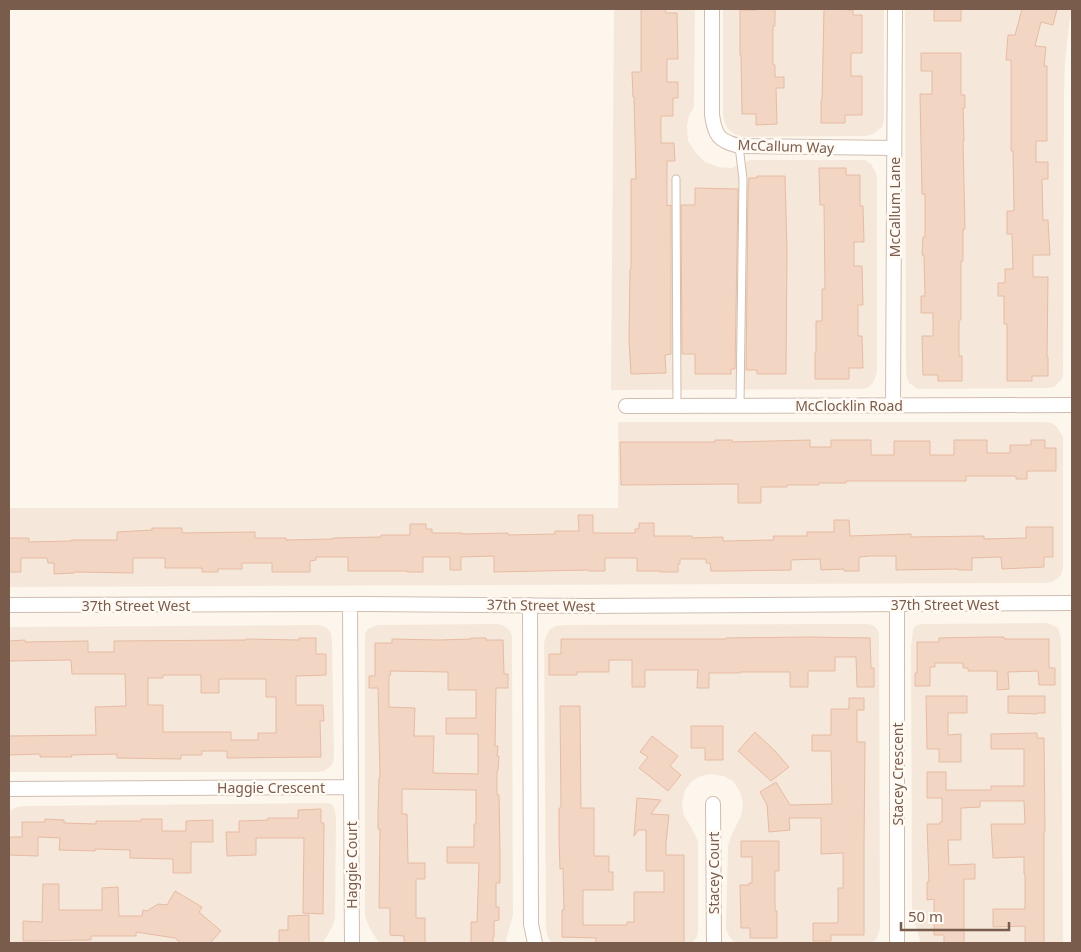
<svg xmlns="http://www.w3.org/2000/svg" width="1081" height="952" font-family="'Noto Sans',sans-serif">
	<style>
		.residential { fill: #f5e8da }
		.building { fill: #f3d5c3; stroke: #e6bba3; fill-rule: evenodd }
		.lines { fill: none; stroke-linecap: round; stroke-linejoin: round }
		.lane-casing { stroke: #d1beb0; stroke-width: 9 }
		.street-casing { stroke: #d1beb0; stroke-width: 16 }
		.lane { stroke: #fff; stroke-width: 7 }
		.street { stroke: #fff; stroke-width: 14 }
		.labels { text-anchor: middle; dominant-baseline: central; stroke-width: 5; stroke-linejoin: round; paint-order: stroke }
		.street-label { font-size: 14px; fill: #7a5c4d; stroke: #fffaf3 }
	</style>
	<rect width="100%" height="100%" fill="#fdf6ec"/>
	<path class="residential" d="M614,9H695L694,103L693,109L689,115L687,127L688,141L696,153L705,162L718,167L731,168L750,160H865L871,164L876,173L877,177V371L875,378L872,384L867,388L860,389L611,390Z
		M723,9H884V120L882,127L873,134L867,136L743,137L734,134L728,129L724,121L723,110Z
		M905,9H1072L1069,25L1065,62L1064,95L1063,374L1062,379L1054,387L1048,388L918,389L909,383L907,378L906,372Z
		M618,422H1044L1051,423L1056,426L1063,437V568L1061,575L1057,579L1052,582L1046,583L9,587V508H618Z
		M1048,623L1058,628L1061,639L1063,943H920L919,936L912,914L911,647L913,629L917,625L923,624Z
		M497,624L502,625L507,628L510,631L512,636L513,915L506,940L507,943H379L369,927L365,916V634L368,629L377,625Z
		M867,624L873,625L877,629L879,633V639L880,928L878,935L876,940L871,943H738L733,941L729,936L726,929L728,847L731,836L741,816L743,803L740,792L733,781L723,776L710,774L701,776L692,781L685,790L682,803L684,816L690,825L698,841V931L697,937L693,942L691,943H553L550,941L547,935L546,928L544,643L546,636L550,629L556,626L565,625Z
		M320,625L327,628L331,633L332,641L334,756L333,763L329,768L324,771L317,772H9V627Z
		M326,803L331,804L333,806L335,811L336,820L335,919L332,927L323,943H9V811L17,807L26,806Z"/>
	<path class="building" d="M641,9H665L666,13H677L678,59H667V82H678V98H673V116H661V143H674L675,161H667V206L671,205V354L665,355L666,373L631,374L629,341L630,269H631V179H636L634,97H633L632,72H641Z
		M756,9H775V26H773V65H775V77H784V88H776L777,124L756,125V114H742L741,55H740V10H756Z
		M824,9H847V10H853V15H862V53H851V76H862V115H845V123H821V100H822Z
		M934,9H961V21H934Z
		M1022,9H1057L1053,25L1041,22L1035,46L1046,47L1044,66H1047V141H1036V162H1048V179H1042L1043,220H1048L1050,255H1033V277H1048L1047,357H1048V376H1032V381H1007V324H1004V296H998V283H1005V269H1013L1012,234H1007V211H1014L1013,151H1011V60H1006L1008,35H1015Z
		M921,53H961V95H965V108H963L964,141H963L965,229H963V261H961V320H959V356H962V381H938V375H923L922,336H933V313H921V296H925L924,255H922L923,237H925V194H922L920,94H932V71H921Z
		M819,168H846V175H860V206H863L864,242H854V266H862L863,305H858V336H862L863,368H849V379H815V353H816V321H822V289H825L824,205H820Z
		M757,176H785L787,251L786,374H757V370H746L748,189L749,178H757Z
		M695,188L738,189L735,369H731V374H695V354H682L681,205H695Z
		M715,440H732V442L810,440V447H831V440H871V455H894V441H930V455H954V440H987V453H1010V445H1031V440H1045V448H1056V471H1027V479H1016V476H966V481H846V483H819V485H787V487H761V503H738V484L621,485L620,442H715Z
		M578,515H593V533H635V529H639V523H654V536H692V538L723,537V541L774,540L773,536H807V532H834V520H849L850,536L911,534V537L984,536V539L1026,538V527H1053V557H1044V567L1002,569L1001,557L972,558V570H958V569L896,570V556H870L859,557V571H844V569L821,570L820,559L791,560V570L728,571H711L710,563H706V559H680V564H678V572H660V571H637V558H605V571H588V570L494,572V556L461,557V570H450V557H423V572H407V571H348V557H316V560L310,561V572H272V563H242V569H218V572H202V568H165V558H133V573L74,572V573L54,574V563H48L47,558H21V572H9V538H29V542L71,541V540H117V532L152,530V528H182V533L255,532V538H286V540L333,539V538L381,537V535H410V524H426V529H432V533H462V534L508,533V535L555,534V531H579Z
		M809,637L870,638L871,668H874V687H857L856,657H835V671H808V687H790V672H740V673H709V688H697L698,670H645V687H632V660H609V672H577V675H549V654H561V639H726V638Z
		M986,637H1004V639H1049V668H1055V685H1039L1038,671L1008,672L1009,689L997,690V671H968V668H963V663H935V667H930V686H915V673H917V642H939V638Z
		M299,638H316V654H326V675L296,676V705H323L324,721H320L321,757L227,758V751H202V755H181V759L117,758V754L71,755L72,757H40V754L9,755V736L96,735L95,707L126,706L125,674H72L71,660L9,661V641L25,640V642L88,641V652H114V641L246,640V639L299,640ZM163,675H201V693H219V679H266V697H276V733H258V740H231V732H163V705H148V678H163Z
		M471,638H486V640H503L504,674H508V688H496L495,746H498L497,756H499L498,771H497V795H499L500,855V883H496V907H499V920L494,921V937H493V943H471V922H477L479,863H447V847H474V824H476V790L402,789V814H407L408,863H425V879H416V918H425V943H404V936L390,935V908H379L380,829H378V814L379,778H380L378,688H369V676H375V643H392V639L439,640L471,639ZM390,671L448,672V690H476V718H446V734H478V774L433,773L434,736H414L415,708L389,707V675H391Z
		M926,696H967V713H948V735L961,734V762H939V749H927Z
		M1008,696H1045V713H1037V714L1008,713Z
		M849,698H864V710H857V742H865L864,846V935H831V941H813V923H838V888H843V853L821,854V818H789L790,830L769,832L767,805L760,792L776,782L790,805L832,804L831,751H812V735H831V709H849Z
		M560,706H580L581,808H594V856H609V872H613V890H583V925H627V922H634V892H664V871H646V830H638L634,836L637,798L661,800L651,814L669,815L666,843V855H684V943H596V938L562,937V910H564L563,868L560,869L559,839V808H561Z
		M691,726H723V760H705V748H691Z
		M755,732L775,751L789,767L771,781L738,751Z
		M1037,733V738H1044L1045,831H1044V943H1025V926L993,927V909H1025V874H1024V857L993,858L991,824H1025L1024,801H980V807L961,808V840H948L949,865L975,864V879H964V943H944V935H934V899L927,900V882H929L927,824H940V822H942V798H927V772H946V790H991V786H1024V749H991V734Z
		M652,736L678,756L670,766L681,775L668,791L639,768L648,757L640,752Z
		M321,809V823H324L323,914L303,913L304,838H256V855L227,856L226,832H239V821L268,820V818H298V810Z
		M45,819L64,820V823L96,824V821H141V819H162V831H186V821L213,820V842H191V873H173V859L130,858V850L95,849V851L59,850L60,838L38,837V856L9,855V837H22V822H45Z
		M741,841H779V871H775V911H777V938H750V928H741L740,885H749V883H752V857H741Z
		M43,884H59V910H102V888L118,887L119,916H142L143,910L147,911L158,904L167,905L175,891L202,907L199,912L221,931L210,943H181L175,938L136,932V936H91V940L23,941V921L42,922Z
		M309,915V943H279V930H288V916Z"/>
	<g class="lines">
		<g class="lane-casing">
			<path id="lane" d="M739,146L743,179L740,405
				M676,179L677,405"/>
		</g>
		<g class="street-casing">
			<path id="street" d="M712,9V115C715,136 719,141 739,146L894,148
				M893,405L895,9
				M626,406L1072,405
				M9,605L366,604L585,606L1072,603
				M530,605L531,924L535,943
				M351,787L352,943
				M9,789L351,787L350,604
				M713,804L714,943
				M897,943V605"/>
		</g>
		<use href="#lane" class="lane"/>
		<use href="#street" class="street"/>
	</g>
	<g class="labels">
		<g class="street-label">
			<text transform="translate(786 146) rotate(2)">McCallum Way</text>
			<text transform="translate(894 207) rotate(-90)">McCallum Lane</text>
			<text x="849" y="405">McClocklin Road</text>
			<text x="945" y="604">37th Street West</text>
			<text x="136" y="605">37th Street West</text>
			<text transform="translate(541 605) rotate(1)">37th Street West</text>
			<text transform="translate(897 774) rotate(-90)">Stacey Crescent</text>
			<text x="271" y="787">Haggie Crescent</text>
			<text transform="translate(351 865) rotate(-90)">Haggie Court</text>
			<text transform="translate(713 873) rotate(-90)">Stacey Court</text>
		</g>
	</g>
	<rect width="1081" height="952" fill="none" stroke="#7a5c4d" stroke-width="20"/>
	<path d="M901 922v8h108v-8" fill="none" stroke="#7a5c4d" stroke-width="2.5"/>
	<text x="908" y="922" font-size="15" fill="#7a5c4d" stroke="#fffaf3" stroke-width="4" paint-order="stroke">50 m</text>
</svg>
